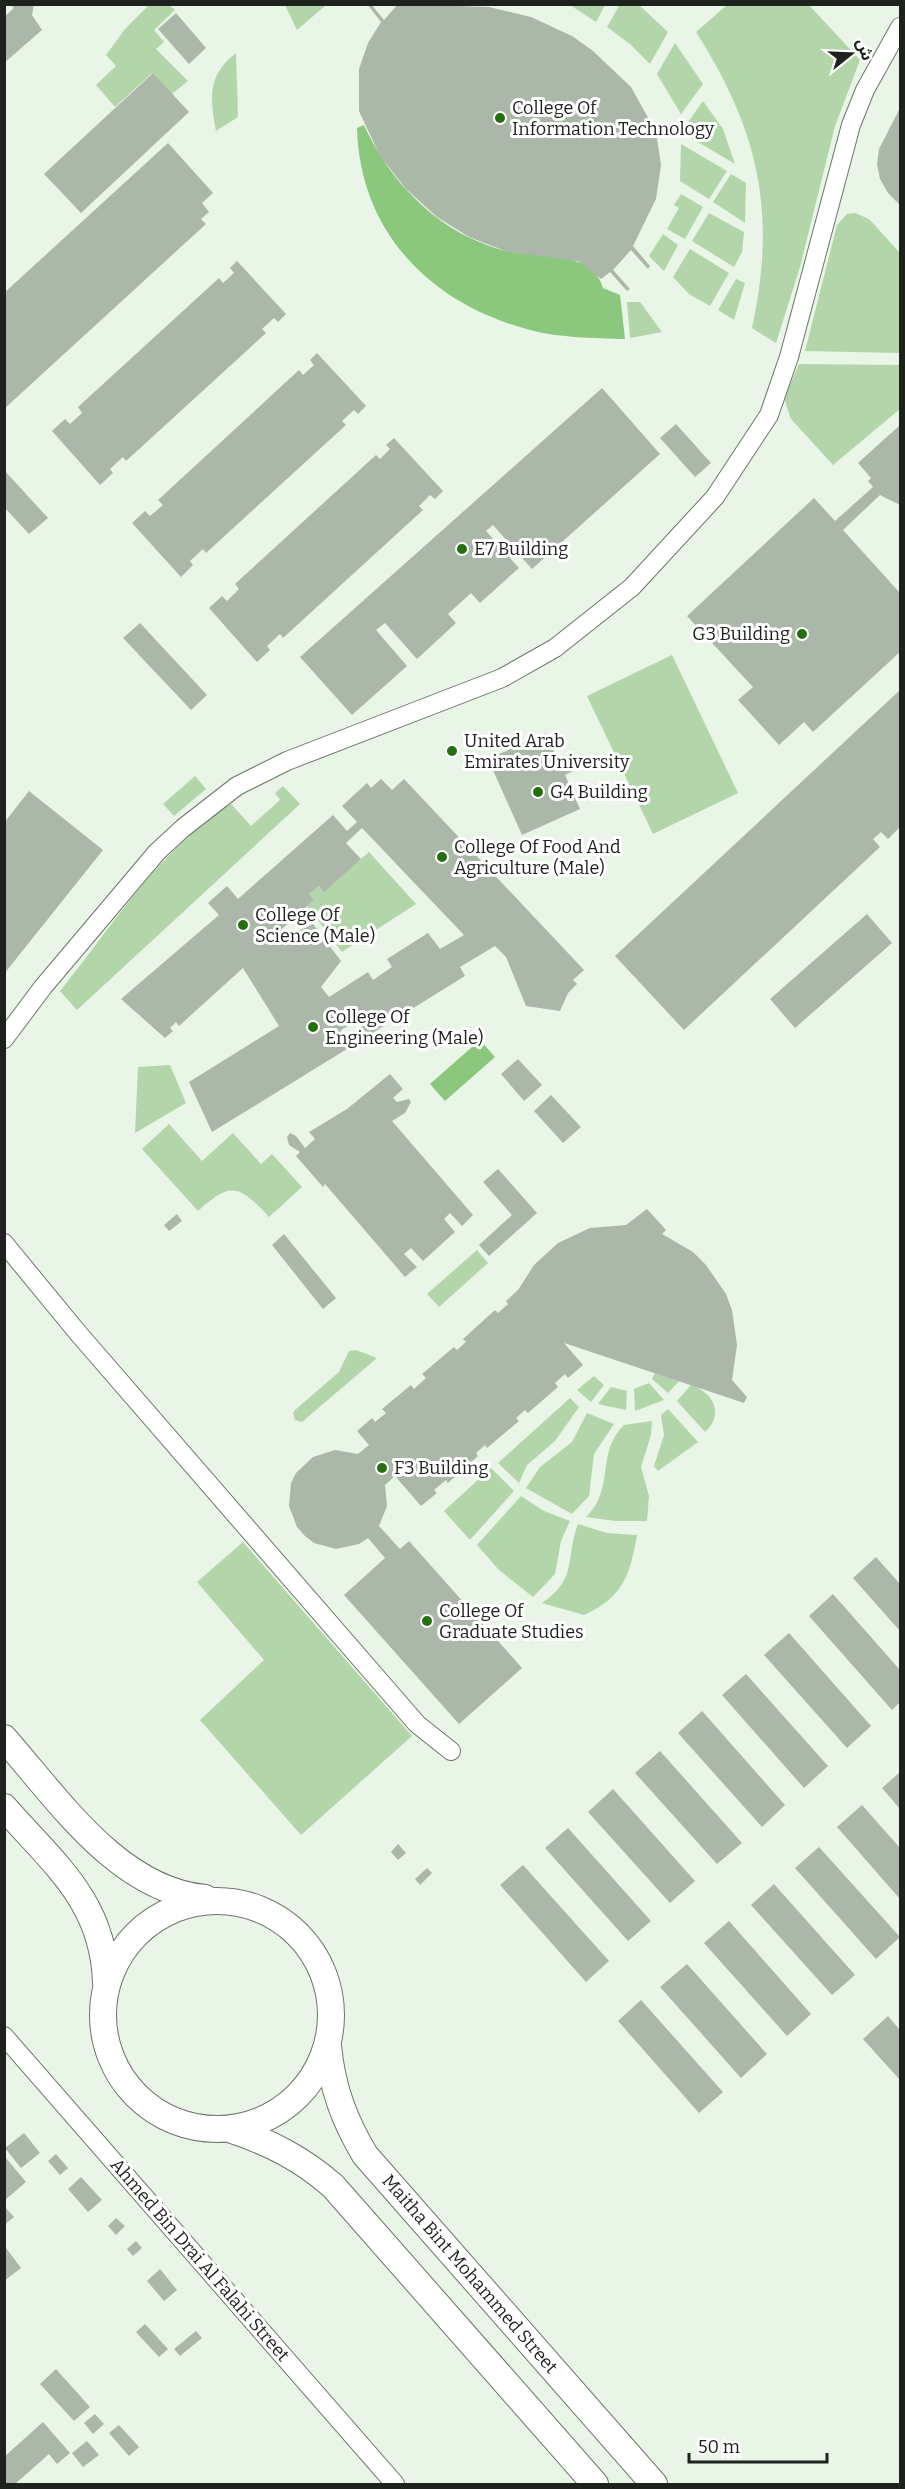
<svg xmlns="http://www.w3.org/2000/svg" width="905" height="2489" font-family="Bitter,'Noto Sans Arabic',serif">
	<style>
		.green { fill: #b2d6a9 }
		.water { fill: #8bc77d }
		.building { fill: #abb7a9; fill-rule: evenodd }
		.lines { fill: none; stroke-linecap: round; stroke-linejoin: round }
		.street-casing { stroke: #6b7668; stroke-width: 20 }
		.secondary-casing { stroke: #6b7668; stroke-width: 28 }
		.street { stroke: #fff; stroke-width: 18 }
		.secondary { stroke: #fff; stroke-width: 26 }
		.poi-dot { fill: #266f0e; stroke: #fff; stroke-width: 2 }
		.labels { text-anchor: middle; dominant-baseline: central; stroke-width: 6; stroke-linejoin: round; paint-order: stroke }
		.poi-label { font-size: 18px; fill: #1d221c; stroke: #fff; text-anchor: start }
		.street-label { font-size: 18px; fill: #1d221c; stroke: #fff }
	</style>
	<rect width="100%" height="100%" fill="#e9f5e6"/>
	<path class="green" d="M620,4L639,5L668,32L650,64L630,44L607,27Z
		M149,5H169L175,10L154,30L164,42L156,49L188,81L172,94L152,73L115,107L96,85L116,66L106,55L125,29Z
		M285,5V4L326,5L297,30Z
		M570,5H605L596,22Z
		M727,5H809L860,60L835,126L800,267L776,343L752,328C777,212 759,131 696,32Z
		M675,43L703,84L681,114L657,74Z
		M236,53L238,117L216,131C210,99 207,75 236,53Z
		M703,101L723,129L735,164L681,132Z
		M681,144L727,171L709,199L680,181Z
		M731,174L746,183L745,223L713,202Z
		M681,194L703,207L685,239L667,229L679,208L674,205Z
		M709,213L744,232L742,252L734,267L692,241Z
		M855,213L869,219L900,253V353L805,351L837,225L847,214Z
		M663,234L678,245L664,271L649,256Z
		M690,249L729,273L710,306L689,294L673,277Z
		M736,279L745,283L734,320L718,310Z
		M627,302H640L662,332L630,338Z
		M799,364L900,365V409L833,465L791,419L784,398Z
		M672,655L738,793L653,834L587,696Z
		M195,776L206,789L174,816L163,804Z
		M283,786L300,804L77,1010L60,991C111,928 161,847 231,804L251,826L280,800L275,793Z
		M369,852L416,904L342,952L307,906L314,900L309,894L319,886L324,891Z
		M170,1065L186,1103L135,1133L138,1067Z
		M169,1124L202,1161L233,1133L261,1164L272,1154L302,1187L269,1217C239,1185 231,1181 198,1211L142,1149Z
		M477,1250L488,1263L439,1307L427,1294Z
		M356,1350L377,1358L302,1422L295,1420L293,1413L295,1410L339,1372L349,1351Z
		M655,1373L679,1381L668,1393L652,1379Z
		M594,1376L604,1385L591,1402L577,1390Z
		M649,1383L664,1400L635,1411L634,1389Z
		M691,1385C713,1392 725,1414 705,1432L677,1401Z
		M611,1387L627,1391L626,1410L598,1404Z
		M570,1398L579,1407L555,1441L527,1465L519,1483L498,1463Z
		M668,1409L698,1442L658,1471L654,1466L664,1435L661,1415Z
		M587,1413L614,1424L594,1454L589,1496L572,1514L526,1488L540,1467L572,1442Z
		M652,1421L651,1435L641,1467L649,1496L647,1521H616L586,1517C616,1488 595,1453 624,1425Z
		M491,1468L514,1491L470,1540L444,1511Z
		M521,1496L544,1511L570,1521L561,1541L555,1574L533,1597L499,1570L477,1545Z
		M578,1524L607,1533L637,1535C630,1574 624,1597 584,1615L542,1603C578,1579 565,1558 578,1524Z
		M243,1542L412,1736L301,1835L200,1720L264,1660L197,1582Z"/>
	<path class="water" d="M364,125C385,172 422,214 468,237C482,243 497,250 512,252C542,258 592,250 603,288L620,295L625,339C593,338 561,338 530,330C431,304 360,233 357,128Z
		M480,1040L495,1057L445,1101L430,1084Z"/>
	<path class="building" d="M10,4H34L32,15L42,30L4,63V17L14,8Z
		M367,4H371L384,20L398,4L489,7L531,17L572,36L593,51L631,87L656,132L661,165L656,199L633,246L650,266L648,269L631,250L613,270L630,289L627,291L610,272L601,279L578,261L508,252L469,237L437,217L406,189L380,156L359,111V69L368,43L381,22Z
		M176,13L206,48L189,64L158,29Z
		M153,73L189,112L81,213L44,174Z
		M900,108V205L888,193L880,179L877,164L879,149Z
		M168,143L213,193L202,203L209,212L201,219L206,224L4,409V293Z
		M237,261L286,314L278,322L274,318L262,329L266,333L126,461L123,457L110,469L113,473L100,485L52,431L65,419L70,424L82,413L78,407L219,278L223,283L234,273L230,268Z
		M317,353L366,406L358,414L354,410L342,421L346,425L206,553L203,549L190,561L193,565L181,577L132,523L145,511L150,516L163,505L158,500L299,370L303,375L314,365L310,360Z
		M602,388L660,454L532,569L493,525L486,531L519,568L480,603L471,593L448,614L456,623L417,659L385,623L376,630L407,666L352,715L300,657Z
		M676,424L711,463L695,477L660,438Z
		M900,425V505L880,495L843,530L900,593V652L813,732L804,722L779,745L738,700L753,687L687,616L814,498L835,521L873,487L868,481L871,478L858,463Z
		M394,438L443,491L435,499L430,495L419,506L423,510L283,638L280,634L267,646L270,650L257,662L209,608L222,596L227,601L239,589L235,584L376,455L380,459L390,449L386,445Z
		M4,470L48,518L29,534L4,507Z
		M140,623L207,695L191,710L123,638Z
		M900,690V827L888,839L881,832L873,839L880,847L684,1030L615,956Z
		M546,733L558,761L566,757L573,771L565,775L580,809L522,835L488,759Z
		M381,779L392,790L404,779L584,970L573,980L577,984L568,993L560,1011L526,1006L506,957L495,946L460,967L465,976L402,1015L398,1009L381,1019L385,1025L368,1036L358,1020L341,1030L347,1049L212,1132L189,1082L279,1026L243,968L179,1026L176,1022L170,1028L173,1031L165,1038L121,999L219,915L208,903L227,886L238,899L333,815L347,831L357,822L342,806L367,783L371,788ZM362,828L464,935L440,949L428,933L387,959L392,967L373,980L368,972L329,997L321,987L341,961L313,924L279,940L275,935L314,900L309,894L319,886L324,892L361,859L346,843Z
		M29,791L103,850L4,974V823Z
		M867,914L892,943L795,1028L770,999Z
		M518,1059L542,1085L524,1101L501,1074Z
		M390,1074L403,1089L393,1098L397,1102L409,1099L411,1102L405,1113L392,1121L473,1215L462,1226L450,1213L444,1219L455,1232L423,1261L411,1248L404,1254L417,1267L405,1277L325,1184L323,1187L296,1156L300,1152L289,1145L287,1137L290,1133L296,1136L305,1148L315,1139L309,1132L347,1109Z
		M551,1095L581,1127L563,1143L534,1111Z
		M498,1169L537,1213L489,1256L479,1245L512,1215L483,1182Z
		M647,1209L666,1230L662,1234L693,1252L706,1265L726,1294L732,1310L737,1345L732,1380L747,1397L744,1403L564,1343L583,1365L568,1378L565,1374L555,1383L558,1387L528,1413L525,1410L516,1418L519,1421L487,1448L485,1445L476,1453L478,1456L448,1483L446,1480L434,1490L437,1493L421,1506L395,1476L385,1485L387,1506L379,1526L400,1549L409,1541L522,1668L459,1724L344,1595L385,1558L368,1538L359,1544L336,1549L314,1543L305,1536L297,1527L289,1506L291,1483L296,1473L313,1457L335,1450L358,1454L369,1445L357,1431L372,1418L375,1422L386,1413L382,1409L411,1385L414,1389L426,1378L422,1374L454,1347L457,1350L466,1342L463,1339L495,1310L498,1313L508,1304L506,1301L518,1290L534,1265L558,1243L590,1228L626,1225Z
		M177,1214L182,1221L169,1231L164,1225Z
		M284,1234L336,1298L323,1309L272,1245Z
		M876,1557L900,1584V1631L853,1578Z
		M833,1594L900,1670V1702L892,1710L809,1616Z
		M789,1633L871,1726L847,1748L764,1655Z
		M746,1674L828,1766L804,1788L722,1695Z
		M702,1711L785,1805L762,1827L678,1733Z
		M660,1751L742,1843L717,1864L635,1773Z
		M900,1772V1809L882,1788Z
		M613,1789L695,1881L670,1903L588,1812Z
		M862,1805L900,1848V1899L837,1827Z
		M568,1828L651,1921L628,1941L545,1848Z
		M398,1844L406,1853L398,1860L391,1852Z
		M819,1847L900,1937L876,1959L795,1868Z
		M523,1865L609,1961L586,1982L500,1885Z
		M427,1868L432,1873L420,1885L415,1879Z
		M774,1884L855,1975L832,1995L751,1905Z
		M729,1921L811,2014L787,2036L704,1943Z
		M687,1964L767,2054L741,2078L660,1987Z
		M641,2000L723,2092L699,2113L618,2021Z
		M888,2016L900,2030V2080L863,2039Z
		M24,2133L40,2153L21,2168L5,2148Z
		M56,2154L68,2168L60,2175L48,2161Z
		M6,2158L26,2182L5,2200V2159Z
		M81,2177L102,2200L88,2212L68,2189Z
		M4,2206L14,2217L4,2225Z
		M116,2218L125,2226L116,2235L108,2226Z
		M136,2241L142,2248L133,2256L127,2249Z
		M6,2248L21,2268L4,2281V2249Z
		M160,2269L177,2290L164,2301L147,2281Z
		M145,2324L168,2349L159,2357L136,2332Z
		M196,2331L202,2338L180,2356L174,2349Z
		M56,2369L90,2407L74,2421L40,2384Z
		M95,2414L104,2424L93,2434L84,2423Z
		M43,2422L70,2453L57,2464L49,2454L15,2484H4V2457Z
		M119,2425L139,2447L129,2456L109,2433Z
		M87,2441L99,2455L83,2467L72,2453Z"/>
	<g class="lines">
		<g class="street-casing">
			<path id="street" d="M4,1039L43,987L157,852L183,828L237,786L287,761L502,678L555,648L632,587L715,497L769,415L789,357L851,125L865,90L900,27
				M4,1243L78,1333L417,1724L451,1751
				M4,2036L395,2484"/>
		</g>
		<g class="secondary-casing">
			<path id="secondary" d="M4,1738C58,1799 118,1890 205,1898
				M4,1807C54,1864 104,1902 106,1983
				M103 2015a114 114 0 1 1 228 0a114 114 0 1 1-228 0Z
				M328,2046C332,2087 344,2120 365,2155L654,2484
				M229,2129C269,2142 301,2158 333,2186L595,2484"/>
		</g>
		<use href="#street" class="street"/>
		<use href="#secondary" class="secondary"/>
	</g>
	<g class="poi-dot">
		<circle cx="500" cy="118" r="6"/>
		<circle cx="462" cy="549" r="6"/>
		<circle cx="802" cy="634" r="6"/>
		<circle cx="452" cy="751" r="6"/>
		<circle cx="538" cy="792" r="6"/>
		<circle cx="442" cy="857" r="6"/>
		<circle cx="243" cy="925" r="6"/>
		<circle cx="313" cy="1027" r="6"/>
		<circle cx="382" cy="1468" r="6"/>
		<circle cx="427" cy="1621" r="6"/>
	</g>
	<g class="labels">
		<g class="poi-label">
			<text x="512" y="108">College Of<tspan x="512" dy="21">Information Technology</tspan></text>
			<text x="474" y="549">E7 Building</text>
			<text x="790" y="634" text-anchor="end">G3 Building</text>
			<text x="464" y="741">United Arab<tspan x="464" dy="21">Emirates University</tspan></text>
			<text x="550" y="792">G4 Building</text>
			<text x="454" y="847">College Of Food And<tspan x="454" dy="21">Agriculture (Male)</tspan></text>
			<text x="255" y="915">College Of<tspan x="255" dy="21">Science (Male)</tspan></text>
			<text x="325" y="1017">College Of<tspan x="325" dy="21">Engineering (Male)</tspan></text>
			<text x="394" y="1468">F3 Building</text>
			<text x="439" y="1611">College Of<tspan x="439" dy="21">Graduate Studies</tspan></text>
		</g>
		<g class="street-label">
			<text transform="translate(200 2260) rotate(49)">Ahmed Bin Drai Al Falahi Street</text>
			<text transform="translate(470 2274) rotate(49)">Maitha Bint Mohammed Street</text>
		</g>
	</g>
	<rect width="905" height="2489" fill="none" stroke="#1d221c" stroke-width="12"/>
	<g transform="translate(851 54) rotate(72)" stroke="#ffffff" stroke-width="4.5" paint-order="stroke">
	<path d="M0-4.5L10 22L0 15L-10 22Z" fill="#1d221c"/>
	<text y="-9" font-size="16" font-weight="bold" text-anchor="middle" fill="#1d221c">ش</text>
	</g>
	<path d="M689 2453v9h138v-9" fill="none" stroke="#1d221c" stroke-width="3"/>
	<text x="698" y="2453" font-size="18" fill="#1d221c" stroke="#ffffff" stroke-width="4.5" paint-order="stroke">50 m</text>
</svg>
